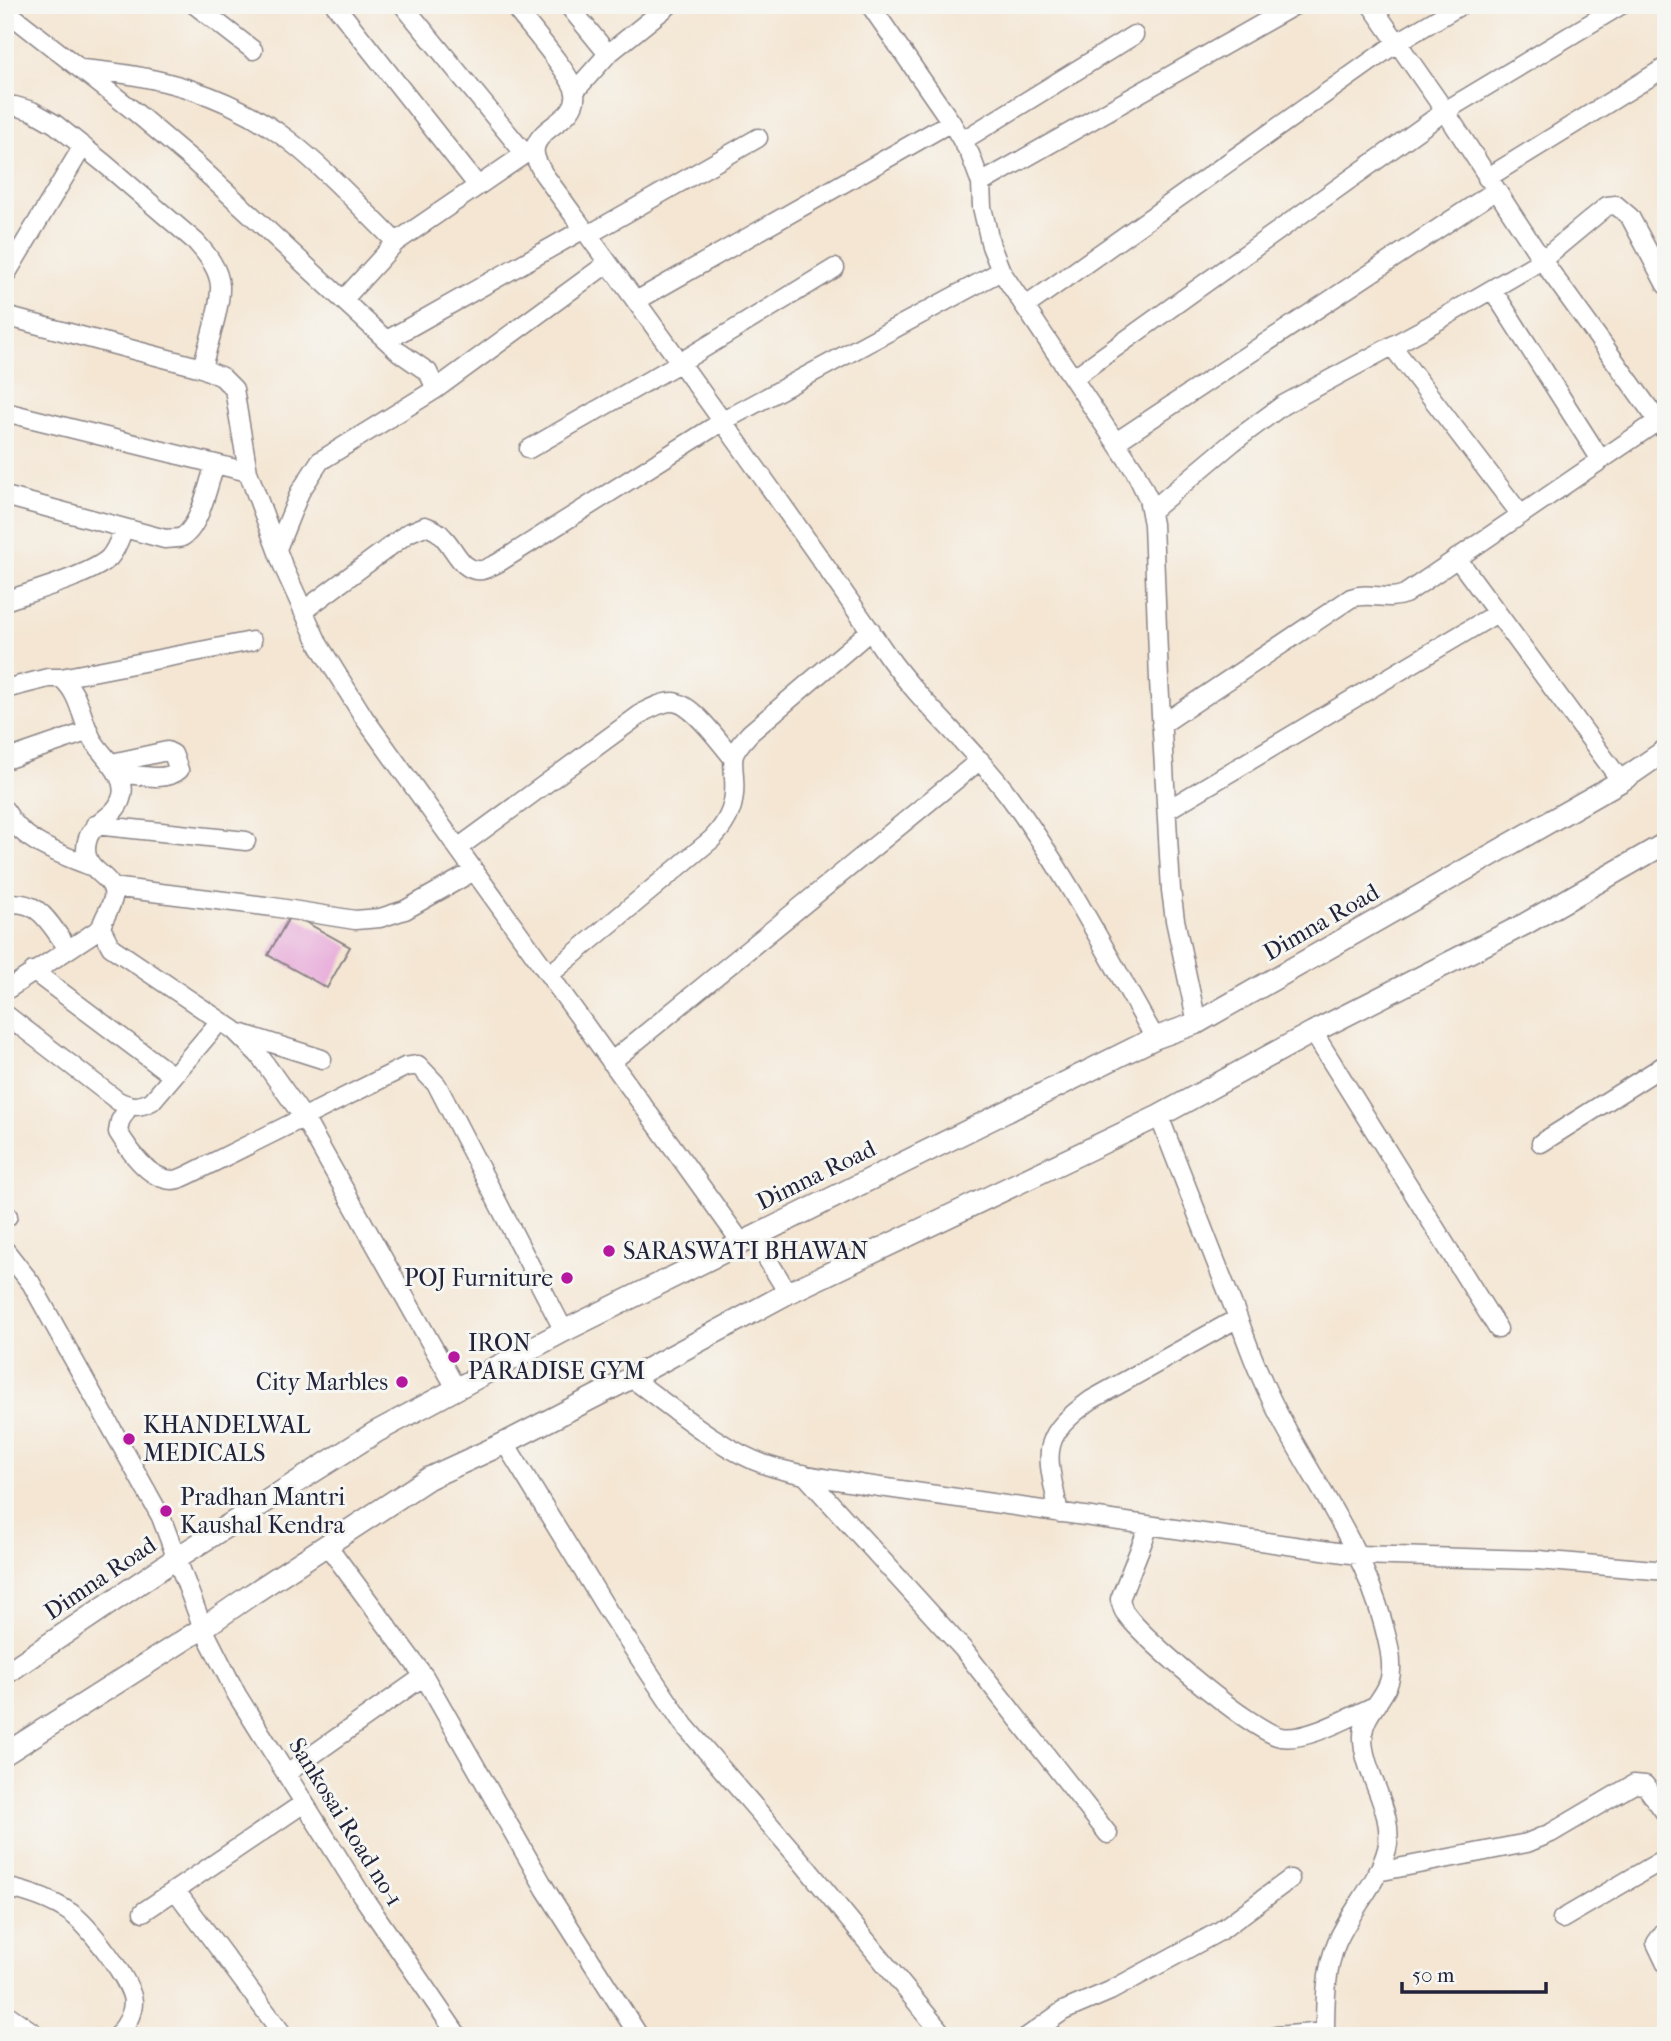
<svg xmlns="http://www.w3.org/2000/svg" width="1671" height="2041" font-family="'IM FELL French Canon',serif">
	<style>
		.building { fill: #e8adda }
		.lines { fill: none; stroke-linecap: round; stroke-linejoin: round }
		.minor-casing { stroke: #8b8487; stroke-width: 21 }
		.tertiary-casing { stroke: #8b8487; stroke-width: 24 }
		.minor { stroke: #fff; stroke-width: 18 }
		.tertiary { stroke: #fff; stroke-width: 21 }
		.poi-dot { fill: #b5179e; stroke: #f6f6f2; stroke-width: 2.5 }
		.labels { text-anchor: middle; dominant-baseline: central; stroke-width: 6; stroke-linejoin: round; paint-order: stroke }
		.street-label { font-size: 24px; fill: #22223b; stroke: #f6f6f2 }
		.poi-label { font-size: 24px; fill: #22223b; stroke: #f6f6f2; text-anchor: start }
	</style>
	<rect width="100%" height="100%" fill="#f6f6f2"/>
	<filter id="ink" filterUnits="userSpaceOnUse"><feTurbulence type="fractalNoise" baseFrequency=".0143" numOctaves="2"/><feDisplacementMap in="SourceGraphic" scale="14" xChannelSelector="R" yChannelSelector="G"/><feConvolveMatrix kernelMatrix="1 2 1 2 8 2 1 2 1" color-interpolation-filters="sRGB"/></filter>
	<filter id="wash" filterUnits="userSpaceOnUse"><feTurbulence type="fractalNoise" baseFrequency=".00686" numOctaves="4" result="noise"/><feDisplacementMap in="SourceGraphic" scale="28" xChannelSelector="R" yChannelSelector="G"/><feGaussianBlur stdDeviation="1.57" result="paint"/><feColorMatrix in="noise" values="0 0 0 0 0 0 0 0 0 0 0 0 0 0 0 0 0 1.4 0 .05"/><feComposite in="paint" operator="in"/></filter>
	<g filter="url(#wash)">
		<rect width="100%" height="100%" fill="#f4e6d3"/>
		<g id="blocks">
			<path class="building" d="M291,914L350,947L327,988L268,955Z"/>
		</g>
	</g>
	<g filter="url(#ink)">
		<use href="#blocks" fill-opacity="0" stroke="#8b8487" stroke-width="2"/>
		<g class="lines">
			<g class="minor-casing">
				<path id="minor" d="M195,5L253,50
					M335,5L478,186
					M403,5L525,154
					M513,5C526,23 573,75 575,93C579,119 539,126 535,148C533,157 539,165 543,173C659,333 775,492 887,655C923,706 972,746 1009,796C1065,871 1108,956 1155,1038
					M568,5L608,54
					M870,5L951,122L970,154L981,183L982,207L991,246L1001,271L1135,471L1148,498L1153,524L1159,680L1171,890L1175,920L1197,1023
					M1371,5L1445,111L1542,260L1666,432
					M5,10L134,111L192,160L399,352L428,372L436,389L608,263
					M82,69C155,75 227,93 287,139C326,169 361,208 396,242
					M575,91L608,54L669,5
					M5,106H15L32,111L55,124L105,164L196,242C207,254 219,269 220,286C221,307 207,347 202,368
					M962,141L1134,35
					M1487,178L1666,67
					M981,183L1295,5
					M588,235L758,138
					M5,276L83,146
					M1492,289L1601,460
					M344,299L396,242L535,147
					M636,301L951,122
					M1026,306L1398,42L1461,5
					M5,316L202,368L222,377L234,389L248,472L283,566L319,645L365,719L741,1242
					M387,340L584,229
					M1392,346L1521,515
					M1073,378L1445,111L1621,5
					M5,412L248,472
					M1116,442L1495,191
					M529,449L681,362L835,268
					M5,496L165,539C170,538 178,539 182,537C200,528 209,481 215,464
					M1151,511L1233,442L1283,405L1427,327L1542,260L1607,206L1616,205L1630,217L1666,285
					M277,549L300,492L320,461L436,389
					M1457,558L1621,781
					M5,601C30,592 91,575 109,558C117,549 120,538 124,528
					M303,611L408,533L425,526C433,529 439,531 444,538C455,549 462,573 482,570C487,569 493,565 498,563L723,421L1001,271
					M61,678L252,641
					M5,689L48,678H61C80,693 81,719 92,739C102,757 130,776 121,799C114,821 86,821 86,850C86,873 117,876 113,898C111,908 103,918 101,928L111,947L234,1030L259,1055L304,1118L456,1388
					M1161,725L1351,598C1372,591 1384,602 1405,594L1658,421
					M5,760L89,731
					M112,763L167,751L173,754L179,770C165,783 135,774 117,773
					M5,810C22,842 58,853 90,866
					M1167,810L1497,613
					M95,825L246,841
					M458,848L645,711C654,707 662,702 672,702C692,702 720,743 733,758
					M112,887L273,907L355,920L380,918L405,910L474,871
					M5,904C41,899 48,923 68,948
					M33,971L173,1076
					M549,975L712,839C730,820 736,803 734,778C734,771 732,762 734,755C737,746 744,740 750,733L871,630
					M5,991L101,928
					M5,1014L118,1101C131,1107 139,1108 152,1101L220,1021
					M1313,1032L1498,1329
					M240,1033L322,1059
					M611,1062L980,760
					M129,1106L120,1121L118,1132C129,1150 148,1179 172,1180C176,1180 184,1177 188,1175L405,1067L418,1065L437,1085L564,1331
					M1159,1116C1183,1178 1208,1240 1232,1303C1242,1327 1250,1353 1261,1377C1297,1462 1359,1533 1383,1623C1387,1638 1392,1654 1391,1670C1391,1696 1363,1711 1363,1736C1362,1772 1396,1811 1387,1849C1378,1883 1351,1910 1337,1942C1325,1969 1325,2006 1325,2036
					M1541,1143L1666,1064
					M5,1213L8,1216L5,1219
					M753,1236L788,1293
					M5,1250L31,1283L161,1517L203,1628L237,1695L361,1894L458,2036
					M631,1378C672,1407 719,1449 766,1465C798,1476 834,1479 866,1485L1358,1555L1538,1560L1666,1571
					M505,1443L608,1611L684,1725L802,1862L944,2036
					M804,1474L963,1649L1108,1834
					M1059,1513C1047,1453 1037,1439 1091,1400L1238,1318
					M1149,1526L1120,1599C1122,1605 1122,1610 1126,1614C1144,1640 1253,1732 1281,1737C1306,1742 1353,1715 1377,1705
					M327,1545L424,1676L546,1890L639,2036
					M287,1773L424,1676
					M1377,1872L1527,1843L1551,1833L1634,1784L1645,1785L1666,1814
					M5,1887C28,1892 52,1900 71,1913C88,1925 132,1981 133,2002C133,2014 125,2027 117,2036
					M176,1891L284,2036
					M143,1912L304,1803
					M1562,1919L1666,1858
					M1666,1929L1656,1943L1666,1964
					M5,2013L38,2036
					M1028,2036L1063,2011L1110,1991L1220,1931L1290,1879
					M1276,2036L1325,2032"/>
			</g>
			<g class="tertiary-casing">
				<path id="tertiary" d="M5,1674L178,1557L376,1432L564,1331L1155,1038L1197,1023L1621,781L1666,750
					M5,1754L203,1628L252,1594L429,1478L505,1443L631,1378L788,1293L1159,1116L1313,1032L1525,924L1666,843"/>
			</g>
			<use href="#minor" class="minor"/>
			<use href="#tertiary" class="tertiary"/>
		</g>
	</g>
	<g class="poi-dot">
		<circle cx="609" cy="1251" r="7"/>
		<circle cx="567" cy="1278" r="7"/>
		<circle cx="454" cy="1357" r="7"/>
		<circle cx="402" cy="1382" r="7"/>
		<circle cx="129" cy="1439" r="7"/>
		<circle cx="166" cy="1511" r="7"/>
	</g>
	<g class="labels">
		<g class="street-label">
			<text transform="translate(1321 922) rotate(-30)">Dimna Road</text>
			<text transform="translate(816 1175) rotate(-26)">Dimna Road</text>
			<text transform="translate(100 1578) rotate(-34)">Dimna Road</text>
			<text transform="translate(346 1822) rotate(58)">Sankosai Road no-1</text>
		</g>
		<g class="poi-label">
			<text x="623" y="1251">SARASWATI BHAWAN</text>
			<text x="553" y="1278" text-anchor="end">POJ Furniture</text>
			<text x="468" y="1343">IRON<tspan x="468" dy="28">PARADISE GYM</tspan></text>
			<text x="388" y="1382" text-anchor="end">City Marbles</text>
			<text x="143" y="1425">KHANDELWAL<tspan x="143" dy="28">MEDICALS</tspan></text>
			<text x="180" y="1497">Pradhan Mantri<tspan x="180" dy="28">Kaushal Kendra</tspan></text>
		</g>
	</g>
	<rect width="1671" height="2041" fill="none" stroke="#f6f6f2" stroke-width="28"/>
	<path d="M1402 1982v10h144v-10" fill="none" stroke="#22223b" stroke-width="3.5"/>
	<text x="1412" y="1982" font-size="21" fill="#22223b" stroke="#f6f6f2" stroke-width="5" paint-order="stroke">50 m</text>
</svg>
